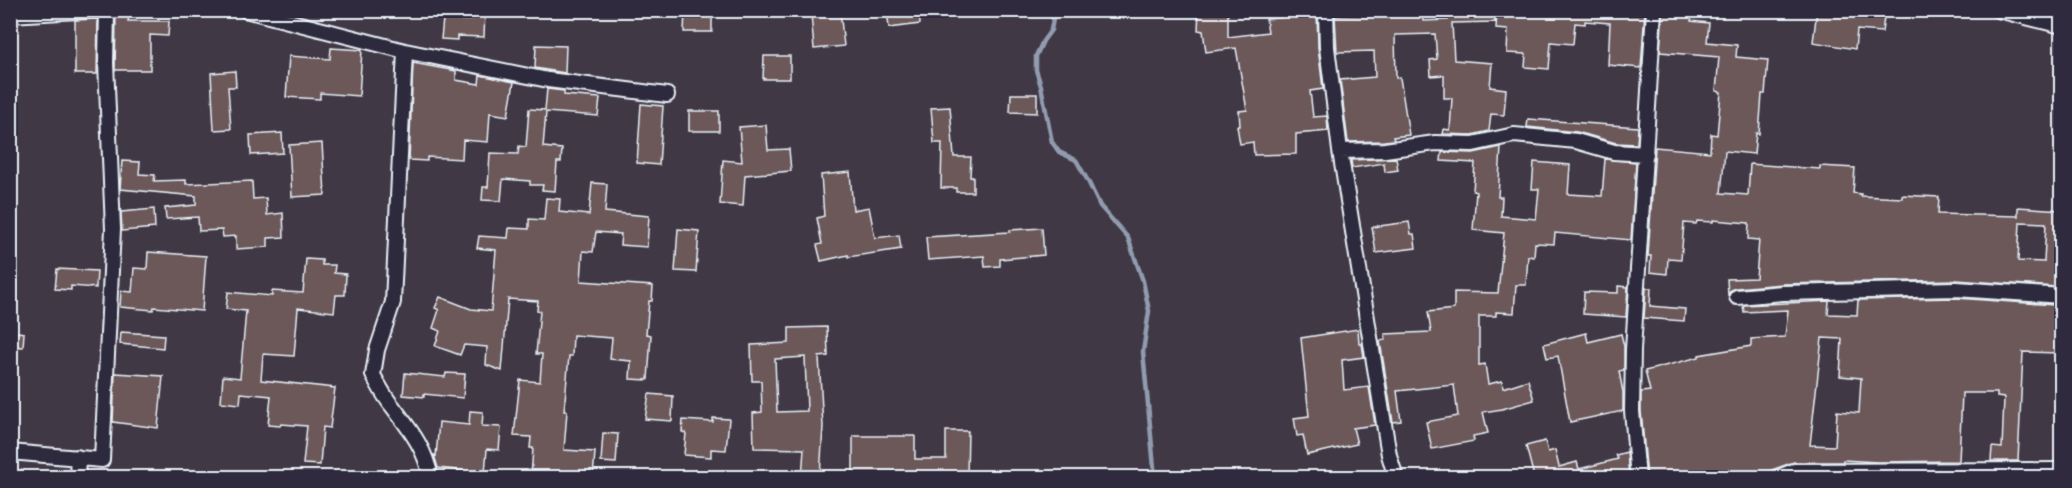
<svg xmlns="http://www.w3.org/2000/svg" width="2072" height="488" font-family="Mali,sans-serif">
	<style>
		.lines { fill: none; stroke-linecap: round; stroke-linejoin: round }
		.stream { stroke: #919cb0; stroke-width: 4.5 }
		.building { fill: #6c5959; stroke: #e8f1f8; stroke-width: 1.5; fill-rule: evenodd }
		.street-casing { stroke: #e8f1f8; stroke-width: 18 }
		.street { stroke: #2f2a3d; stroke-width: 14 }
	</style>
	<rect width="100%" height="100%" fill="#413845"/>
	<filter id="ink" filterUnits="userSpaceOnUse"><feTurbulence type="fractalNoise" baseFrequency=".0167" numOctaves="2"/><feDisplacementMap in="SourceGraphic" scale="12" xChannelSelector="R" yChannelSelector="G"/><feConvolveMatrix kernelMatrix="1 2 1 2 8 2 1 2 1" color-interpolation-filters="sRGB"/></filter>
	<g filter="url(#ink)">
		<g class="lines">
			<path class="stream" d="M1049,10L1053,19L1051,30L1043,41L1036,56V70L1041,86L1052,142L1059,152L1076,160L1088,181L1100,206L1128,238L1143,281L1149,311L1143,352L1155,478"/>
		</g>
		<path class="building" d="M471,10H485L484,37L457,36V40L441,39L443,19L471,20Z
			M685,10H712V32H684Z
			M887,10H919L920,24L889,28Z
			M1199,10H1228V37L1268,32L1266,19L1308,15V10H1317L1318,47L1323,89L1310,91L1313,117L1327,116L1328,131L1296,134V154L1254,155L1253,142L1240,144L1237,126H1240L1239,111L1247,110L1236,48L1206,52L1203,31L1198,30Z
			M1408,10H1422L1423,21L1448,20L1447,11L1495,10V22L1452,23L1454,60L1492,63L1490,87L1506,89L1504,115L1491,114L1489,131L1472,135L1443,134L1444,129L1450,130L1452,98H1444V75L1431,76L1430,60L1437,59L1435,34L1395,35L1396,78H1400L1409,135L1393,137L1394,140L1384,141L1348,142L1340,80L1375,77L1374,51L1337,52L1335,16L1408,12Z
			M1497,10H1645L1641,68L1608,65L1610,23L1585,21V24L1575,23L1573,44L1551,42L1549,69L1525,67L1526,54L1507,53L1508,30L1496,29Z
			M1663,10H1692L1691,21L1709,23L1707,42L1737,45L1736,57L1768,60L1765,94H1762L1759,134L1756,133L1754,154L1725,151L1721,193L1748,195L1750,164L1820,169V166L1855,168L1853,193L1861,194V196L1902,198V195L1939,197L1938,214L2018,216V207L2061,210V279H2057L2056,287L1956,280L1783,284L1736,288L1731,290L1728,295L1727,279L1756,278L1759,240L1748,239L1749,223L1713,220V222L1697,221L1696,224L1684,223L1681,259L1668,258L1667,274L1650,272L1651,256H1648L1655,147L1710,152L1711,134L1717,135L1721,92L1716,91L1719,57L1660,52ZM2020,222L2046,223L2044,262L2018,261Z
			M1817,10H1885L1882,32L1857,30L1855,49L1813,42Z
			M840,11L844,46L814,49L811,14Z
			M116,16H129L128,21H169L168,36L150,35V70H115Z
			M98,19L97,74H75V20Z
			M536,45L566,46L565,73L535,68Z
			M331,48L362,50L359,96L320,93V99L286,97L289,56L330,59Z
			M764,56H790V79H763Z
			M413,63L456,71V80L479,84L480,75L514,82L508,116L490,113L488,142L463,140L462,159L427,157V161L409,160Z
			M235,71L236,87H228L231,129L214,130L211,73Z
			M547,89L564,91V95L600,98L598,116L546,112L543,147L562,149L561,162H557L555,191L542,190L543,185H530V181L503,179L501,201L482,200L483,187H488L490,153L518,154L519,146L526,147L529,109L545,110Z
			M1011,94H1037V113L1010,112Z
			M641,104L663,106L659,165L637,163Z
			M950,107L954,157H971L970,177H973V192H956V188H941L942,143H934L931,108Z
			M689,111H719V131H689Z
			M1528,119L1638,127L1637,144L1616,143L1577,132L1527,127Z
			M766,125L768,150L789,149L791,171L745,175L743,206L720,204L723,160L742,162L739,127Z
			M282,133L283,153L251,155L250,135Z
			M322,143L325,195L292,197L289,145Z
			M1501,147L1498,197H1502L1501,216L1536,219L1539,189H1532L1534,162L1570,165L1568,194L1602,196L1605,159L1636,162L1631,240L1555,233L1554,244L1535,243L1534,257L1528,256L1526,285H1516L1514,313L1496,312V316H1479V365L1485,364L1488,384L1502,381L1503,388L1528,380L1534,400L1502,409L1483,412L1488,433L1473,436L1474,441L1432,449L1426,422L1458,416L1454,385L1397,391L1401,421L1393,422L1380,341L1385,340V334L1431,332L1428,312L1454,309V292L1498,293L1504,233L1473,230L1476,192L1473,191L1475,163L1441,161L1442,152L1473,153Z
			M1396,158L1398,170L1385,172L1384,163L1352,168L1351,160Z
			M122,161L140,162L139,174L155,175L154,181L186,180V184L252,181L253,199L266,198L267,215L283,213L284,237L268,238V247L236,249V236L223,237L222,230L199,231L198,217L166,219L165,208L196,205V196L120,189Z
			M850,172L853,210L869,207L875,238L899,235L901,249L848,257V255L821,261L817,245L822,244L817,218L824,216L821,175Z
			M592,183L607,184L605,212L649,216L647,247L620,245L621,234L596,232L593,252L583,251L581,281L653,286L652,301H649L646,334L651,335L648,380L630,379L631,361L610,359L612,338L573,335L572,356H569L564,411H567L564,450L595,452L593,477H531L533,448H530L531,437L514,436L520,380L540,382L542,354H536L540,311L537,310L538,301L508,299L502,371L486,365L487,347L464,345L460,355L435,346L440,331L433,328L439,310L435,308L440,297L471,309L491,311L496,250L477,248L479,236L508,238L509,228L529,229V219L544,220L546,198L560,199L559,212L589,215Z
			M154,209L155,228L122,231L121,212Z
			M1409,222L1411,234H1414L1416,248L1376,253L1372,227Z
			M1042,228L1044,255L1000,259V266L985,267L984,256L928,260L926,237L1010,232V230Z
			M678,229L699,231L696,272L675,271Z
			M148,252L206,256L202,311L154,307L153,310L120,307L121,291L132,292L134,268L147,269Z
			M306,259L322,260V265H335L334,273L346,274L345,295H336L334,312L298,308L294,356L263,354L261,380L335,388L330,428L323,427L320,465L303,464L307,426L281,424L280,426L268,425L271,396L241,393L240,404L221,402L223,376L240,378L246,311L226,309L228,292L272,296V291L303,293Z
			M57,269L97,271L96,288L71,286V290L55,289Z
			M1618,286L1628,287L1626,317L1583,314L1584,292L1618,293Z
			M1646,288H1651L1650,306L1685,309L1684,321L1644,318Z
			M1956,298L2055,305V313H2060L2059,353L2023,352L2018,461H1991L1992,447L2002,448L2004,398L1997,397V393H1962L1959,461L1878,462L1843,460V462H1794L1772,470L1766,477H1647L1641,411V392L1650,391L1645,371L1699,357V355L1751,346V339L1785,337L1788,310L1744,312L1743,305L1829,301L1828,314L1857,315L1858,300ZM1822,338L1842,339L1840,376L1861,378L1859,413L1837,411L1835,446L1810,445Z
			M827,327L828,356L819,357L823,426L820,477H802L804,449L754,448L753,413L762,412L761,381H752L751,345L789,343V328ZM805,357L807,411L777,412L775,359Z
			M1358,329L1359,344H1362L1364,357L1342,360L1344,390L1369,387L1375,425L1353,428L1357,444L1307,455L1303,435L1297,436L1294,418L1309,416L1301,338Z
			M10,331L24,333L23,347L10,346Z
			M121,332L164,335L163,348L120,344Z
			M1586,333L1588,342L1621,334L1624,346V370L1619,371L1623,392V411L1570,422L1558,356L1547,358L1544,344Z
			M115,373L163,376L158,428L113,422Z
			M405,373L445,377L446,373L465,374L463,398L424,394V397L403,395Z
			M649,394L673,396L672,421L645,419Z
			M470,411L483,412L482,426L501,427L499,450L487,449L485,473L482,472V477H464L465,471L438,468L434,455L436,456L439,422L469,425Z
			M713,418L729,419L726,450L711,449V457L684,455L686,433L682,432L683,420L713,422Z
			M946,431H968L967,477H952V473H917V477H853V436H915V459H946Z
			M603,433L618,434L616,463L601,462Z
			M1545,441L1548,452L1555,450L1559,467L1577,462L1579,469L1618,459L1616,455L1627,452L1629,477H1534L1526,446Z"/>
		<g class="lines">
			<g class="street-casing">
				<path id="street" d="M245,10L405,51L548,80L667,95
					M1326,10L1327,47L1340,151L1385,150L1435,143L1473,144L1514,135L1576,141L1614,152L1646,154
					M1998,10L2062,26
					M10,15L96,10
					M405,51L393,302L377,350L373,375C379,386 385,398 393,407C411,431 425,448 431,478
					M1340,151L1389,455L1396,478
					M1737,297L1783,293L1956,289L2062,296
					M10,452L102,460L113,229L106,63L107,10
					M77,457L78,478
					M1638,478L1632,411L1633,350L1654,10
					M1776,478L1794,471L2062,470"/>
			</g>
			<use href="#street" class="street"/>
		</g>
	</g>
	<rect width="2072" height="488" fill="none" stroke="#2f2a3d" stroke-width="36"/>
	<rect x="18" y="18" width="2036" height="452" fill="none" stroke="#e8f1f8" stroke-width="2" filter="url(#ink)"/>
</svg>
